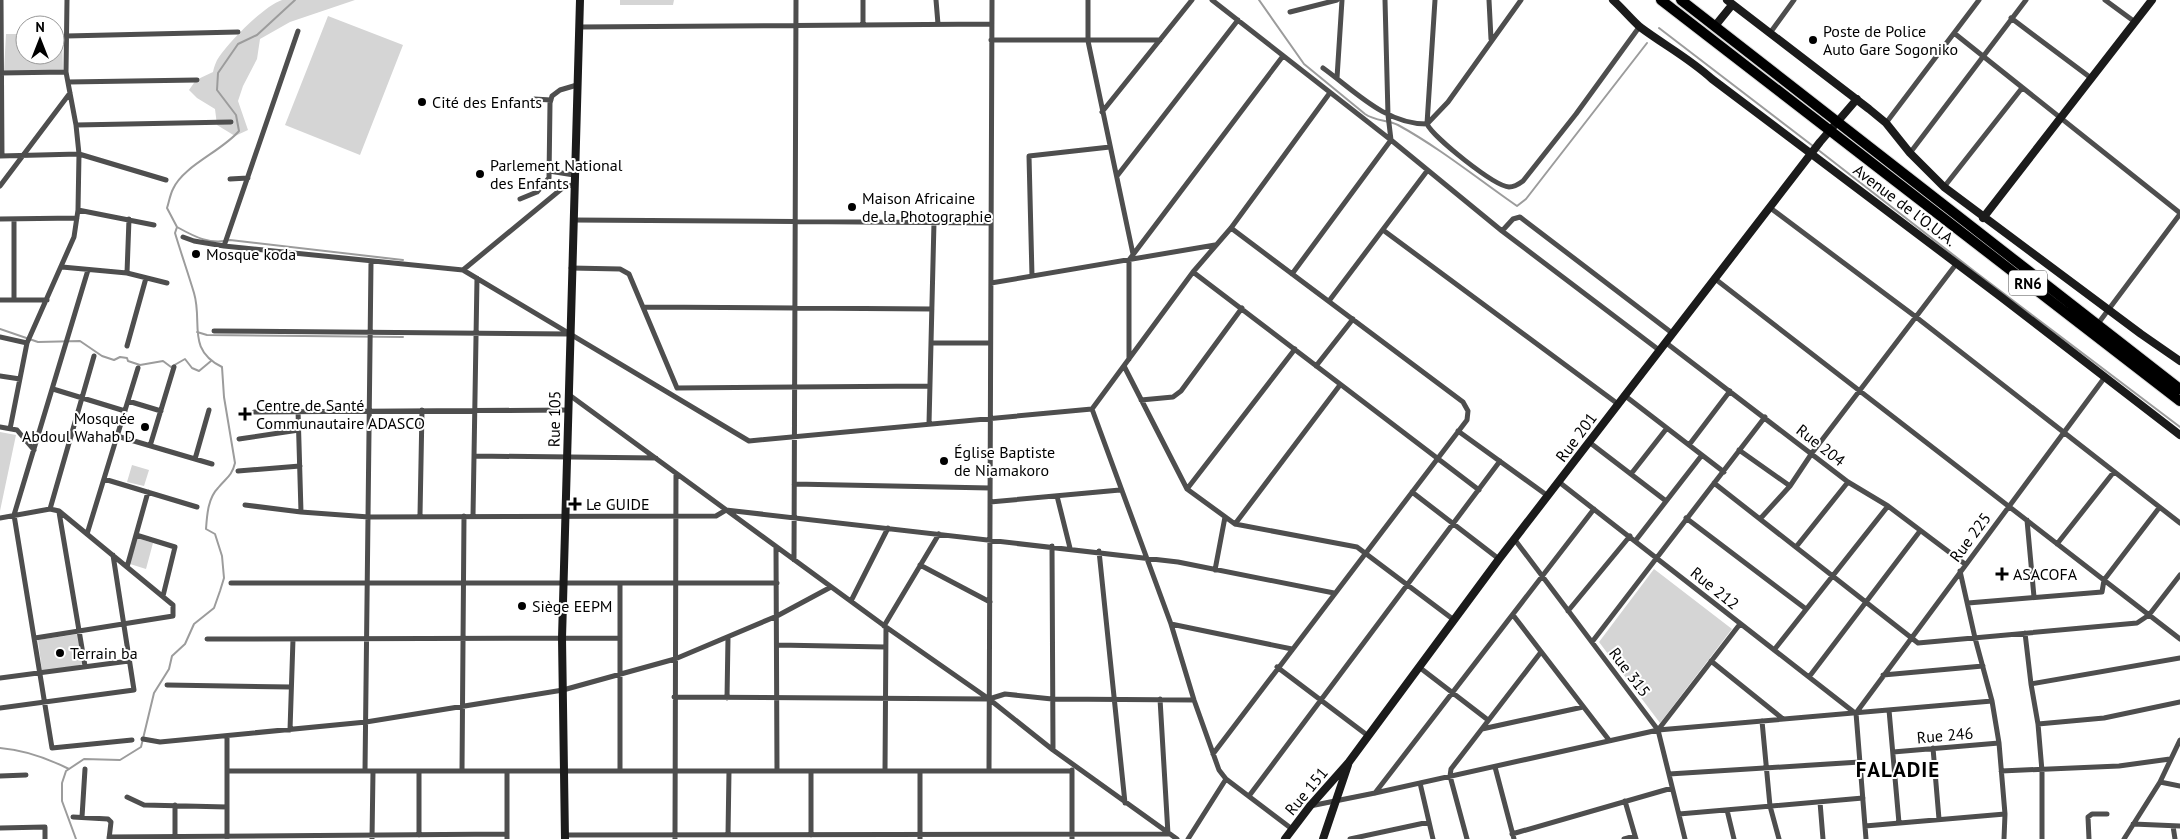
<svg xmlns="http://www.w3.org/2000/svg" width="2180" height="839" font-family="'PT Sans',sans-serif">
	<style>
		.green { fill: #d5d5d5 }
		.lines { fill: none; stroke-linecap: round; stroke-linejoin: round }
		.stream { stroke: #9c9c9c; stroke-width: 2 }
		.highway-casing { stroke: #dbdbdb; stroke-width: 12 }
		.street { stroke: #4e4e4e; stroke-width: 5 }
		.secondary { stroke: #1b1b1b; stroke-width: 8 }
		.highway { stroke: #000; stroke-width: 10 }
		.poi-dot { fill: #000; stroke: #fff; stroke-width: 2 }
		.labels { text-anchor: middle; dominant-baseline: central; stroke-width: 4; stroke-linejoin: round; paint-order: stroke }
		.shield { fill: #fff; stroke: #4c4c4c; stroke-width: 1 }
		.shield-label { font-size: 15px; font-weight: bold; fill: #000 }
		.poi-label { font-size: 16px; fill: #000; stroke: #fff; text-anchor: start }
		.street-label { font-size: 16px; fill: #000; stroke: #fff }
		.district-label { font-size: 21px; font-weight: bold; letter-spacing: 1px; fill: #000; stroke: #fff }
	</style>
	<rect width="100%" height="100%" fill="#fff"/>
	<path class="green" d="M282,0H355L290,22L260,39L257,59L243,86L238,101L248,130L235,136L217,125L215,109L197,98L189,90L196,80L213,72C214,67 216,61 219,57C230,41 264,6 282,0Z
		M620,0H674L673,5H620Z
		M328,16L403,45L360,155L285,125Z
		M6,34H25V55H55V34H62L63,71H4Z
		M0,432L16,435L0,511Z
		M132,465L149,470L144,486L127,482Z
		M137,538L153,543L146,569L130,564Z
		M1654,569L1732,629L1660,723L1599,642Z
		M78,634L82,665L42,671L38,640Z"/>
	<g class="lines">
		<path class="stream" d="M1259,0L1304,64L1365,114C1375,121 1387,120 1398,125C1440,148 1478,179 1517,206L1526,199L1647,43
			M1659,28L1813,146
			M1817,149L1974,271L2180,427
			M177,227C195,237 210,245 230,240L403,260
			M0,329L38,342L80,341L102,356L114,360L120,357L127,358L128,361L140,365L163,361L171,367L185,359L192,368L199,371L211,361
			M197,332L207,335L403,337
			M0,748C25,750 47,758 69,769
			M76,839L62,801V783L66,771L84,759L120,760L141,747L154,693L169,669L172,656L185,644L194,624L214,608L220,591L224,578L222,556L215,534L206,529C207,515 208,498 218,488C226,478 232,476 235,463L224,397L222,367C186,349 203,323 194,293C188,273 181,253 175,233L177,227L167,208C169,202 170,195 173,189C183,166 222,151 239,131L236,115L217,90L218,73L238,44L257,35L295,0"/>
		<g class="highway-casing">
			<path id="highway" d="M1661,0L2180,401
				M1681,0L2180,389"/>
		</g>
		<path class="street" d="M1,0L2,156
			M863,0V25
			M936,0L938,24
			M1088,0V41L1133,254
			M1212,0L1391,140L1502,231L1659,350
			M1435,0L1427,124C1434,138 1494,186 1509,187C1515,187 1519,184 1523,181L1576,114L1640,26
			M1489,0L1491,39
			M2105,0L2135,22
			M1290,12L1337,0
			M2011,18L2091,78
			M579,27L991,24
			M1770,33L1794,0
			M1954,33L2180,213
			M66,36L238,32
			M991,40H1160
			M1323,68C1355,91 1385,124 1427,124L1448,102L1521,0
			M0,73L66,72
			M1337,78L1342,0
			M68,82L197,80
			M534,99L551,100
			M1102,112L1192,0
			M1886,123L1979,0
			M76,125L231,122
			M1910,153L2026,0
			M0,156L79,154L166,180
			M549,171L574,175
			M1117,176L1238,20
			M230,179L248,178
			M0,186L70,93
			M1944,187L2022,88
			M520,199L537,192L549,178L550,103L552,96L560,90L577,85
			M1769,207L1916,317L2180,523
			M78,210L154,225
			M0,219L77,218
			M14,219V300
			M129,219L127,273L167,283
			M573,220L991,223
			M1383,230L1618,404
			M1502,231L1513,219L1520,217L1672,333
			M183,237L194,241L224,246L463,270L749,441L1092,409L1193,272L1231,228L1329,94
			M224,246L298,31
			M62,267L127,273
			M571,268L620,269L629,274L677,388
			M88,270L14,515L52,748L132,740
			M463,270L565,186L574,185
			M1193,272L1479,490
			M1292,274L1391,140L1388,115L1385,0
			M1032,276L1029,156L1110,147
			M1714,278L2180,639
			M991,283L1215,245
			M0,300H47
			M1329,301L1427,171
			M644,307L932,309
			M2097,325L2180,214
			M214,331L569,334
			M0,337L27,343
			M1665,342L1848,482L1888,506L1965,564
			M931,343H990
			M127,346L146,278
			M1129,359V260L1283,56
			M1124,366L1187,489L1235,524L1357,547L1454,620
			M1316,366L1353,319
			M0,376L20,379
			M677,388L930,386
			M53,389L125,411
			M568,394L886,627L989,699L1053,750L1177,839
			M1624,395L1724,472
			M1141,400L1173,397L1181,391L1242,308
			M128,401L161,411
			M1092,409L1171,624L1194,700L1219,770L1226,779L1292,829
			M298,410L301,512
			M254,412L568,410
			M929,424L934,222
			M0,427L17,430L34,450
			M10,429L27,343L74,237L78,210L79,154L76,125L66,72L67,0
			M1458,431L1548,496
			M117,436L212,464
			M239,439L299,430
			M1589,442L1666,501
			M1689,445L1730,391
			M150,446L174,367
			M1739,450L1790,486
			M474,456L656,458
			M195,459L209,410
			M238,471L300,466
			M1631,474L1667,428
			M104,479L197,507
			M1559,482L1855,713
			M1714,483L1918,643L2137,623L2149,615L2180,575
			M794,484L990,488
			M1187,489L1295,349
			M1412,492L1499,559
			M1057,496L1070,548
			M990,502L1120,490
			M245,505L301,512L369,517L716,516L726,510L1178,562L1334,593
			M50,509L94,356
			M59,512L85,666
			M420,515L422,410
			M473,516L477,278
			M0,518L50,509L59,511L173,605V616L35,638
			M1686,518L1806,609
			M1760,519L1790,486L1812,453L1957,263
			M2027,520L2034,597
			M1235,524L1340,385
			M87,534L138,368
			M136,535L175,547L163,596
			M1515,540L1658,730L1685,839
			M1636,540L1702,455
			M2057,544L2113,473
			M1052,546L1053,750
			M776,547L777,771
			M1796,547L1848,482
			M1099,551L1125,803
			M794,560L796,0
			M920,565L990,602
			M127,567L148,492
			M1215,570L1225,517
			M1960,571L1975,638L1992,701L1999,743L2005,814L2004,839
			M231,583H777
			M620,583V771
			M851,601L888,528
			M1968,603L2102,592L2104,580L2159,508
			M1568,611L1630,536
			M1513,615L1609,740
			M1171,624L1292,649
			M884,626L939,534
			M2025,633L2031,684L2038,724L2042,771V839
			M207,639L620,638
			M1592,642L1765,417
			M777,645L885,647
			M1774,650L1888,506
			M1711,661L1783,719
			M1277,667L1367,735
			M1419,667L1488,720
			M1883,675L1983,666
			M1809,677L1920,531
			M0,678L129,661
			M2031,684L2180,658
			M167,685L291,687
			M674,697L989,699L1005,694L1052,699L1194,700
			M727,698L728,638
			M0,708L134,690L113,555
			M1889,710L1899,823
			M1856,713L2105,377
			M1856,713L1866,839
			M1762,721L1770,806L1779,839
			M2038,724L2104,718L2180,702
			M1482,729L1583,707
			M290,730L293,639
			M1658,730L1740,624
			M143,739L160,742L366,722L563,690L675,659L777,616L831,587
			M1933,748L1939,819
			M1893,752L1999,743
			M1213,754L1467,420L1468,411L1463,402L1231,228
			M1495,767L1514,839
			M227,771H1072
			M365,771L371,263
			M462,771L464,516
			M507,771V839
			M811,771V835
			M885,771L886,627
			M920,771V839
			M989,771L992,0
			M2001,771L2119,766L2170,759
			M1669,774L1860,762
			M0,776L26,775
			M2160,782L2180,786
			M1420,783L1433,839
			M1375,793L1594,509
			M1249,796L1500,461
			M127,797L144,805L227,807
			M1625,801L1636,839
			M1820,802L1823,839
			M175,805V837
			M1310,806L1375,793L1658,730L1992,701
			M1727,810L1734,839
			M1679,814L1863,798
			M73,817L108,819L111,822L109,839
			M82,817L85,769
			M2133,824L2180,826
			M1865,826L2005,814
			M2173,826L2175,839
			M0,828L45,827V839
			M1512,834L1672,788
			M419,835V771
			M565,835L1168,834L1160,699
			M728,835L729,771
			M109,837L507,834
			M227,838V736
			M372,839L373,771
			M675,839L676,473
			M1072,839V770
			M1188,839L1226,779
			M1350,839L1429,822
			M1467,839L1450,776L1451,769L1541,652
			M1624,839L1635,836
			M2089,839L2088,817L2092,814H2107
			M2124,839L2160,782L2180,740"/>
		<path class="secondary" d="M1613,0C1622,8 1631,19 1640,27C1664,45 1689,58 1712,79L2001,297L2180,435
			M1727,0L1869,109L1886,123L1910,153L1944,187L2141,334L2180,361
			M1715,26L1732,5
			M1983,218L2152,0
			M565,839L562,638L580,0
			M1285,839L1310,806L1349,762L1499,559L1820,142L1857,99
			M1323,839L1348,765"/>
		<use href="#highway" class="highway"/>
	</g>
	<g class="poi-dot">
		<circle cx="1813" cy="40" r="5"/>
		<circle cx="422" cy="102" r="5"/>
		<circle cx="480" cy="174" r="5"/>
		<circle cx="852" cy="207" r="5"/>
		<circle cx="196" cy="254" r="5"/>
		<path d="M242.5 406.5h5v5h5v5h-5v5h-5v-5h-5v-5h5z"/>
		<circle cx="145" cy="427" r="5"/>
		<circle cx="944" cy="461" r="5"/>
		<path d="M572.5 496.5h5v5h5v5h-5v5h-5v-5h-5v-5h5z"/>
		<path d="M1999.5 566.5h5v5h5v5h-5v5h-5v-5h-5v-5h5z"/>
		<circle cx="522" cy="606" r="5"/>
		<circle cx="60" cy="653" r="5"/>
	</g>
	<g class="labels">
		<rect class="shield" x="2009" y="270.5" width="38" height="25" rx="4"/>
		<g class="shield-label">
			<text x="2028" y="283">RN6</text>
		</g>
		<g class="poi-label">
			<text x="1823" y="31">Poste de Police<tspan x="1823" dy="18">Auto Gare Sogoniko</tspan></text>
			<text x="432" y="102">Cité des Enfants</text>
			<text x="490" y="165">Parlement National<tspan x="490" dy="18">des Enfants</tspan></text>
			<text x="862" y="198">Maison Africaine<tspan x="862" dy="18">de la Photographie</tspan></text>
			<text x="206" y="254">Mosque koda</text>
			<text x="256" y="405">Centre de Santé<tspan x="256" dy="18">Communautaire ADASCO</tspan></text>
			<text x="135" y="418" text-anchor="end">Mosquée<tspan x="135" dy="18">Abdoul Wahab D</tspan></text>
			<text x="954" y="452">Église Baptiste<tspan x="954" dy="18">de Niamakoro</tspan></text>
			<text x="586" y="504">Le GUIDE</text>
			<text x="2013" y="574">ASACOFA</text>
			<text x="532" y="606">Siège EEPM</text>
			<text x="70" y="653">Terrain ba</text>
		</g>
		<g class="street-label">
			<text transform="translate(1905 205) rotate(37)">Avenue de l'O.U.A.</text>
			<text transform="translate(554 419) rotate(-89)">Rue 105</text>
			<text transform="translate(1576 437) rotate(-53)">Rue 201</text>
			<text transform="translate(1821 445) rotate(38)">Rue 204</text>
			<text transform="translate(1970 537) rotate(-53)">Rue 225</text>
			<text transform="translate(1715 588) rotate(39)">Rue 212</text>
			<text transform="translate(1630 672) rotate(53)">Rue 315</text>
			<text transform="translate(1945 735) rotate(-5)">Rue 246</text>
			<text transform="translate(1306 791) rotate(-50)">Rue 151</text>
		</g>
		<g class="district-label">
			<text x="1898" y="769">FALADIE</text>
		</g>
	</g>
	<g transform="translate(40 40)"><circle r="24" fill="#ffffff" stroke="#999999"/>
	<path d="M0-4L9 19L0 12L-9 19Z" fill="#000000"/>
	<text y="-8" font-size="14" font-weight="bold" text-anchor="middle" fill="#000000">N</text>
	</g>
</svg>
